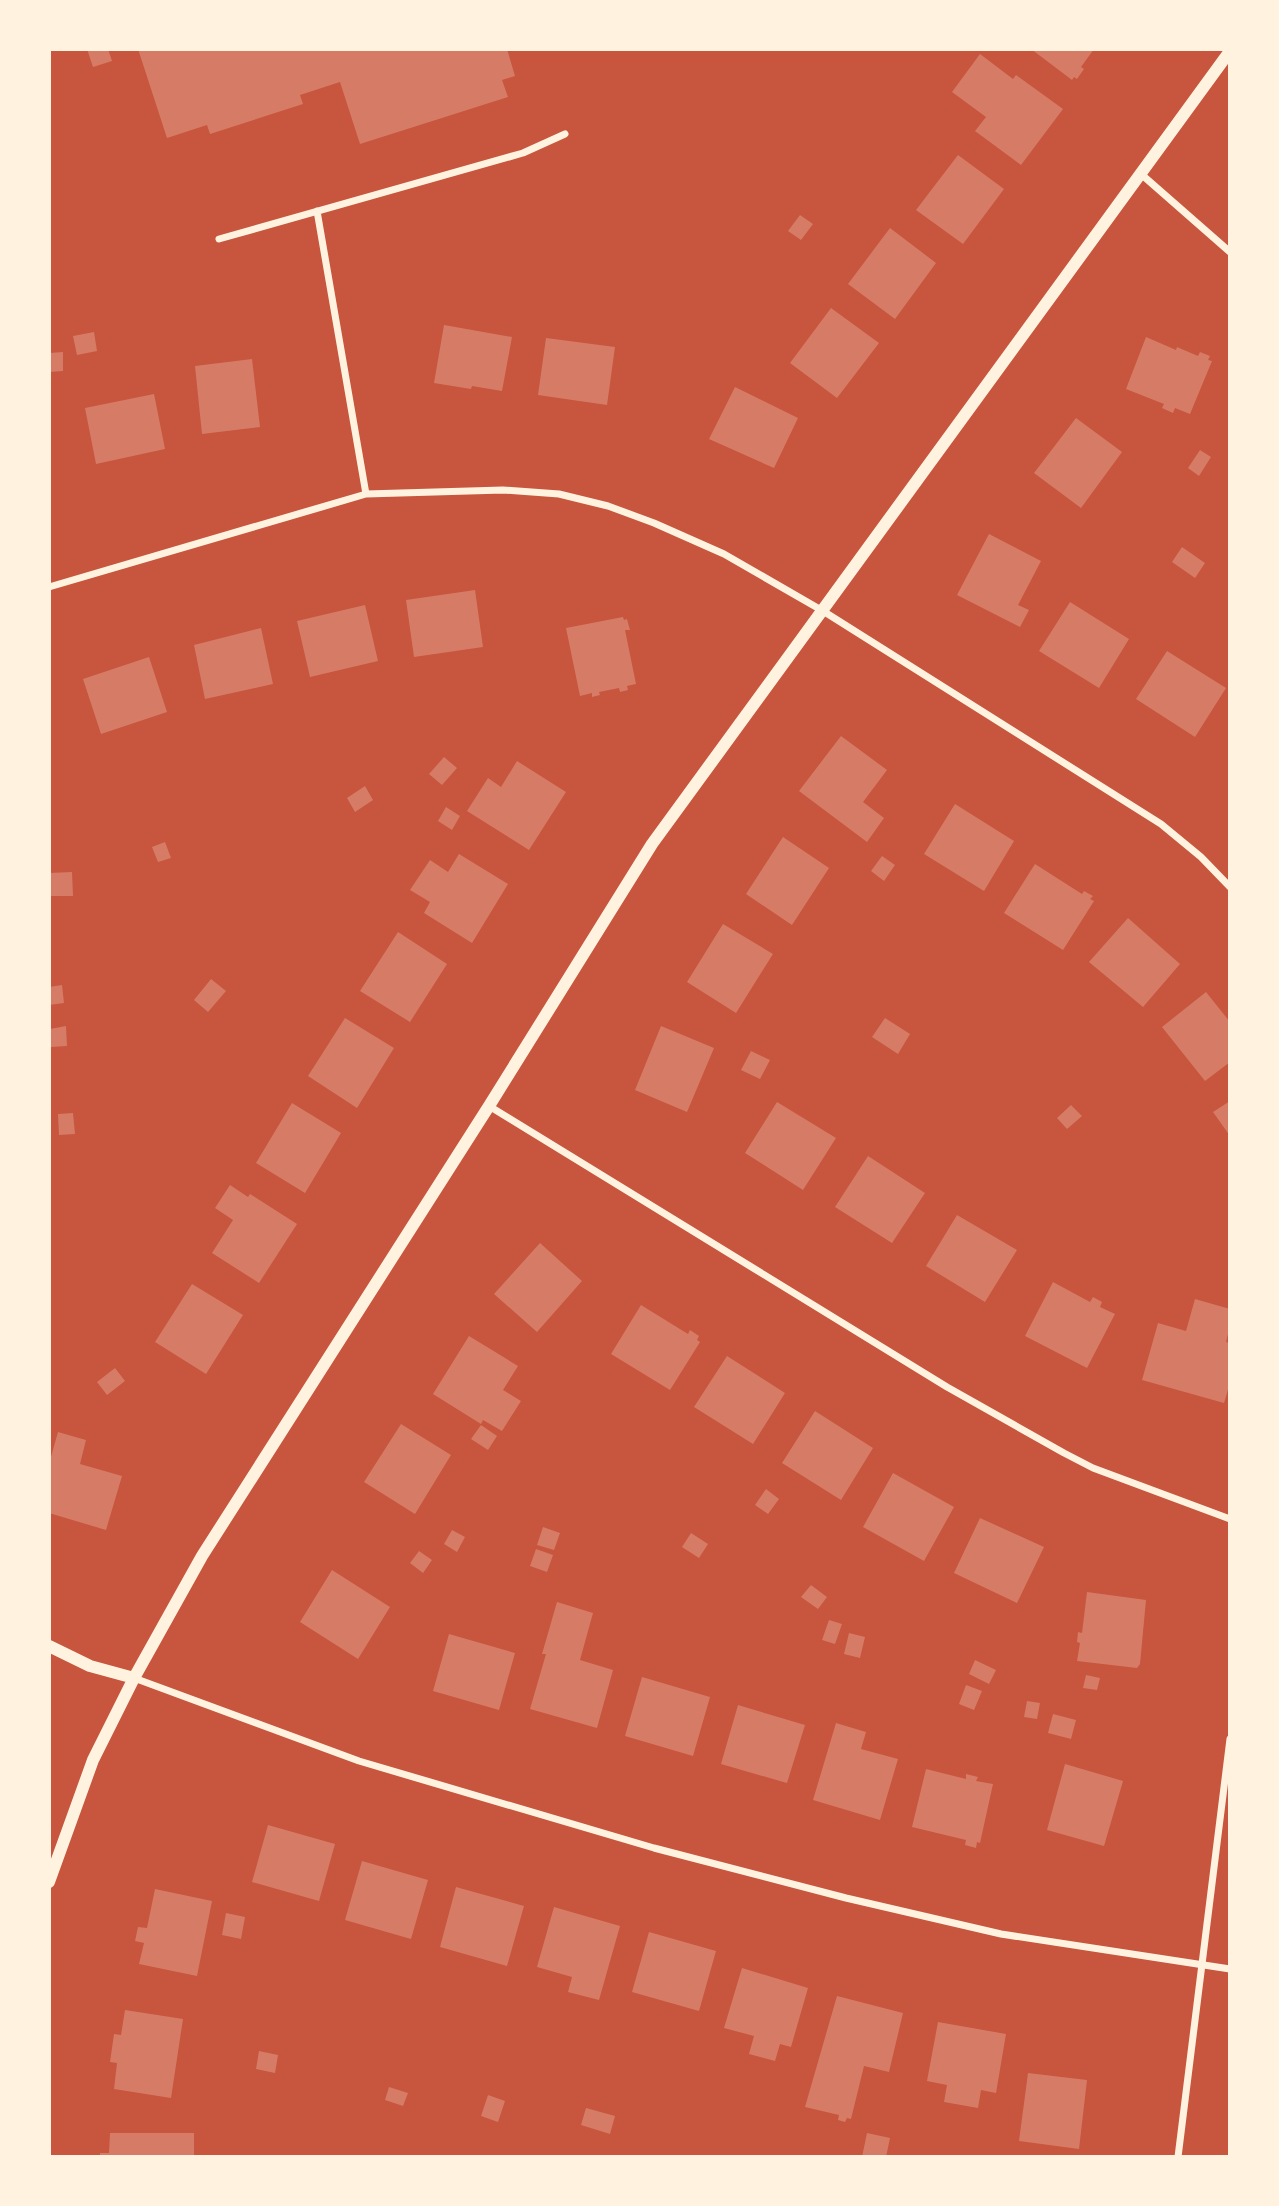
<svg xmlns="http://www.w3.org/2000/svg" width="1279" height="2206" font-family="Manrope,sans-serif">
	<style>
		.building { fill: #d67c66 }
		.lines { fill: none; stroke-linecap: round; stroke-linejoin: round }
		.minor { stroke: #fff3e0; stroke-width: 7 }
		.tertiary { stroke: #fff3e0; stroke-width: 12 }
	</style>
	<rect width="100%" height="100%" fill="#c8553d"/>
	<path class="building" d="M87,49H108L112,61L93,67Z
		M138,49H507L515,76L502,80L508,97L360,144L340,82L300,95L303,104L210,134L207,125L167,138Z
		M1031,49H1094L1081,67L1084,69L1077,79L1074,77L1072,80Z
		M980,54L1013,79L1016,75L1063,109L1021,165L975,131L986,117L952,92Z
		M958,155L1004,189L963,244L916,210Z
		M800,215L813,224L801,240L788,231Z
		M890,228L936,263L895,319L848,284Z
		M831,308L879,343L837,398L790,363Z
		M444,325L512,337L502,391L472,386L471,389L434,383Z
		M94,332L97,351L77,355L73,336Z
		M1146,337L1176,350L1177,347L1198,356L1200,352L1210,356L1208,360L1212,361L1190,414L1175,408L1173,413L1162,408L1164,404L1126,389Z
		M546,338L615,347L607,405L538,395Z
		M63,352V371L49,372V353Z
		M252,359L260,427L202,434L195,366Z
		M735,387L798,418L774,468L709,439Z
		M154,394L165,449L96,464L85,408Z
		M1076,418L1122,452L1081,508L1034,473Z
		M1200,450L1211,457L1199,476L1188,468Z
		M989,534L1041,561L1018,605L1029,610L1020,627L957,595Z
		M1182,547L1205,563L1195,578L1172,562Z
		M475,590L483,647L414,657L406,600Z
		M1070,602L1129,639L1099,688L1039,651Z
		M365,605L378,661L310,677L297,621Z
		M623,617L624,620L627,619L630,630H625L636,684L627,686L628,690L620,692L619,688L599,692L600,695L592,697V693L580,696L566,628Z
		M261,628L273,684L205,699L194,645Z
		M1167,651L1226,688L1195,737L1136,699Z
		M149,657L167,712L101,734L83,679Z
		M841,736L887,770L863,802L884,818L867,842L799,791Z
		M444,757L457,768L442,785L429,774Z
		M517,761L566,792L529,850L467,811L488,778L501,787Z
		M365,786L373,800L355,812L347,798Z
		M955,804L1014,841L984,891L924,854Z
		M446,807L460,816L452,830L438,821Z
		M783,837L829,868L792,925L746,894Z
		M165,842L171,858L158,862L152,847Z
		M459,854L508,884L472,943L424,913L430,902L410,890L430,860L448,872Z
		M882,856L895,865L884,881L871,871Z
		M1035,864L1082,894L1084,891L1093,896L1090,899L1094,901L1063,950L1004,913Z
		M72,872L73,896H49V873Z
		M1128,918L1180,964L1143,1007L1089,962Z
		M723,924L773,954L736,1013L687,982Z
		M398,932L447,964L410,1022L360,991Z
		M211,979L226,991L208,1012L194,1000Z
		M62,985L64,1003L49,1005V987Z
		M1206,992L1230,1022V1062L1205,1081L1162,1027Z
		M345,1018L394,1048L357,1108L308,1076Z
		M885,1018L910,1034L898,1054L872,1037Z
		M66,1026L67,1046L51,1047L50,1029Z
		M661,1026L714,1048L687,1112L635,1090Z
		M751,1051L770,1060L760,1079L741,1070Z
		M1230,1101V1136L1213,1112Z
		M777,1102L836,1138L803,1190L745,1153Z
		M292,1103L341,1133L305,1193L256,1163Z
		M1071,1105L1082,1116L1067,1129L1057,1118Z
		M73,1113L75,1134L59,1135L58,1114Z
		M868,1156L925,1193L892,1243L835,1207Z
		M230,1185L248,1197L250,1194L297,1224L259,1283L212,1253L233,1220L215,1208Z
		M957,1215L1017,1250L985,1302L926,1266Z
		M540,1243L582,1281L537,1332L494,1294Z
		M1053,1282L1090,1302L1093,1297L1102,1302L1100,1307L1115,1314L1087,1368L1025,1336Z
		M192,1284L243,1315L206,1374L155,1342Z
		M1195,1299L1230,1309V1326L1226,1342L1230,1343V1383L1224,1403L1142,1380L1158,1323L1186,1331Z
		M641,1305L688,1334L690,1330L699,1336L697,1340L700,1342L670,1390L611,1354Z
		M469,1336L518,1366L503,1390L521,1401L502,1431L483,1420L481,1424L433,1394Z
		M727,1356L785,1393L753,1444L694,1407Z
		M115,1368L125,1381L107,1395L97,1382Z
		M815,1411L873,1448L841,1500L782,1463Z
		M401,1424L451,1455L415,1514L364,1482Z
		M481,1425L497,1436L488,1450L471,1439Z
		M58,1432L86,1440L80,1464L122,1476L106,1530L49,1513V1464Z
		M893,1473L954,1507L924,1561L863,1527Z
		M766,1489L779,1499L768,1514L755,1505Z
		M980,1518L1044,1547L1017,1603L954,1573Z
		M543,1527L560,1533L554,1550L537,1545Z
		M452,1530L465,1537L457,1552L444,1544Z
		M691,1533L708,1544L699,1558L682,1547Z
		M536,1549L553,1555L547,1572L530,1566Z
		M419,1551L432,1560L423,1573L410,1563Z
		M332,1570L390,1607L358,1659L300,1622Z
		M811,1585L827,1597L818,1609L801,1597Z
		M1087,1592L1146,1600L1140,1664L1137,1668L1077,1661L1080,1643L1077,1642L1078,1632L1082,1633Z
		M557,1602L593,1613L580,1660L613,1670L597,1728L530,1709L546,1654H542Z
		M829,1620L842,1624L835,1644L822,1640Z
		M849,1633L865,1637L860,1658L844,1654Z
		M449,1634L515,1653L499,1710L433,1691Z
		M975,1660L996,1670L989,1684L969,1674Z
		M1086,1675L1100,1678L1097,1690L1083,1688Z
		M642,1677L710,1697L693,1756L625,1736Z
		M966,1685L982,1691L974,1710L959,1704Z
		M1027,1701L1040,1703L1037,1719L1024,1717Z
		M738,1705L805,1725L787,1783L721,1764Z
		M1053,1714L1076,1720L1071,1739L1048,1733Z
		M836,1723L866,1732L861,1749L898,1759L880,1820L813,1800Z
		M1065,1764L1123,1781L1104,1846L1047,1830Z
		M926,1769L966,1779V1774L978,1777L976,1781L993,1784L980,1843L977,1842L976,1848L965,1845L966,1840L912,1827Z
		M268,1825L335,1844L319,1901L252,1882Z
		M362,1861L428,1880L411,1939L345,1920Z
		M456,1887L524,1906L507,1966L440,1947Z
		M155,1889L212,1901L197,1976L139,1964L144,1943L135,1941L138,1927L147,1928Z
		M554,1907L620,1926L599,2000L568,1992L572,1977L537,1967Z
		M226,1913L245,1917L241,1939L222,1935Z
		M649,1932L716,1951L699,2011L632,1992Z
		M742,1968L808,1988L791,2047L780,2044L775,2061L749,2054L754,2036L724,2028Z
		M837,1996L903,2013L889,2072L864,2066L851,2119L847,2118L845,2122L838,2120L839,2115L805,2107Z
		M125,2010L183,2019L171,2098L114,2089L117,2063L110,2062L114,2034L121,2035Z
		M938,2022L1006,2034L996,2093L981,2090L978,2108L944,2102L947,2085L927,2081Z
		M259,2051L278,2055L275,2073L256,2069Z
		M1028,2073L1087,2080L1079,2149L1019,2141Z
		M389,2087L408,2093L403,2106L385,2100Z
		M488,2095L505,2101L498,2122L481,2116Z
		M586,2108L615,2116L610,2134L581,2125Z
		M110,2133H194V2157H100V2153H109Z
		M867,2133L890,2138L886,2157H862Z"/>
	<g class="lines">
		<path class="minor" d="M1141,174L1230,252
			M317,211L366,494
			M219,239L523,153L565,134
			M49,587L366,494L503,490L559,494L608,506L654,523L724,554L823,611L1161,824L1201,857L1230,887
			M489,1106L947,1387L1064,1453L1093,1468L1230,1519
			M134,1678L359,1761L654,1848L846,1898L1001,1934L1230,1969
			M1178,2157L1230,1739"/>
		<path class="tertiary" d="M49,1646L90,1666L134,1678
			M49,1882L93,1760L134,1678L202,1556L489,1106L652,844L1230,51"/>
	</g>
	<rect width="1279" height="2206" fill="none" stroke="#fff3e0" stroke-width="102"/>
</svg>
